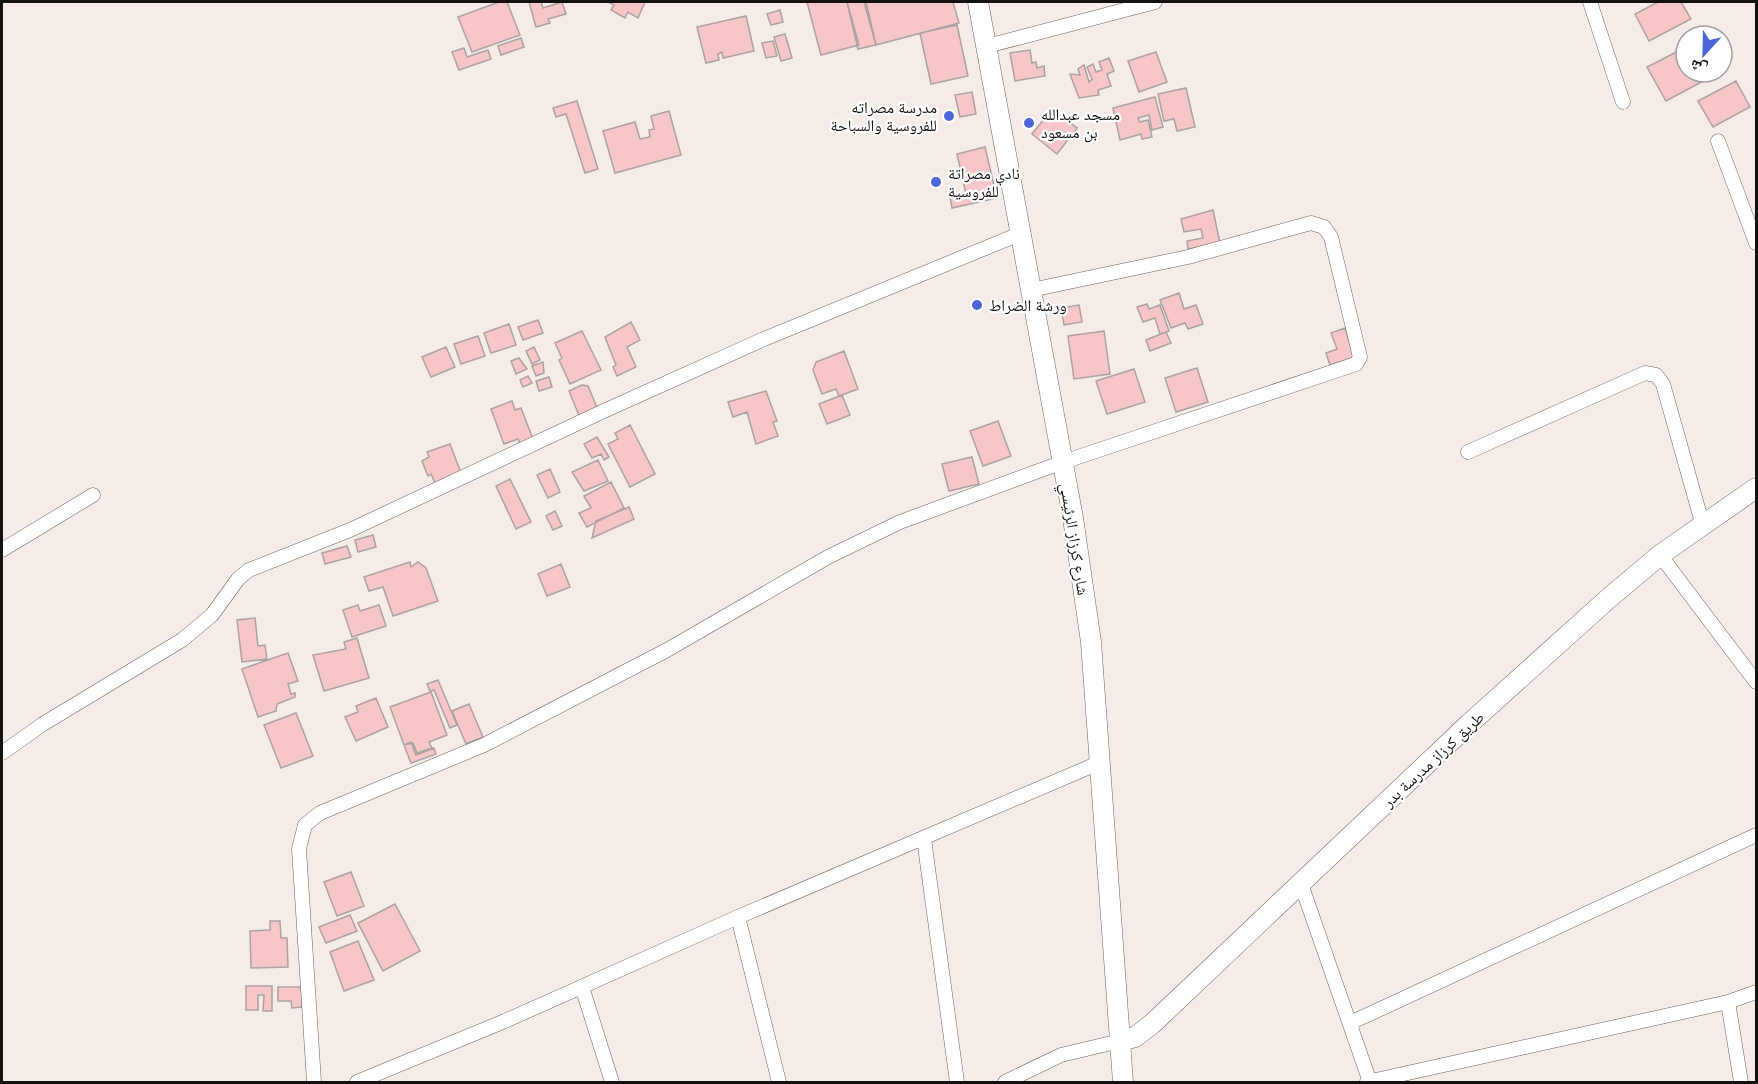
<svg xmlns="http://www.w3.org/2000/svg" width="1758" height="1084" font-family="'Noto Sans','Noto Naskh Arabic',sans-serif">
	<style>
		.building { fill: #f7c6c9; stroke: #aca2a3; stroke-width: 1.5 }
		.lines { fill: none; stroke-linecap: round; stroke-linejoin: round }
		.street-casing { stroke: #6a625f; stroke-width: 15 }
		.secondary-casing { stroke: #6a625f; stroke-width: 21 }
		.street { stroke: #fff; stroke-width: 14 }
		.secondary { stroke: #fff; stroke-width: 20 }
		.poi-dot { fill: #4c65d9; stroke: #fff; stroke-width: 2 }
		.labels { text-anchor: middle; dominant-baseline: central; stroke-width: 4.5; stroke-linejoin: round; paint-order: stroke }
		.poi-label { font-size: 16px; fill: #14110f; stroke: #fff; text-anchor: start }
		.street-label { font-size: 16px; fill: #14110f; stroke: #fff }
	</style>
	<rect width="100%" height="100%" fill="#f5ebe7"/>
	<path class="building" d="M499,2H507L520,35L472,52L458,17Z
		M529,2H541L543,8L562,2L566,14L548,19L550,23L536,27Z
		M608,2H648H645L638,18L628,12L625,18L611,10L614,5Z
		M807,2H847L859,45L821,55Z
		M847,2H866L876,45L858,49Z
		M864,2H953L959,23L876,45Z
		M1658,2H1681L1691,19L1649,41L1635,14Z
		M780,10L783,22L771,25L767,14Z
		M746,16L754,51L723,58L722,52L718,54L719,60L706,63L697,27Z
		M957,25L968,76L931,84L920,33Z
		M785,34L792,58L781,61L774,37Z
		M521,38L524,47L501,55L498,46Z
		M773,41L777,56L766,58L762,43Z
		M1686,47V72H1720L1666,101L1647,67Z
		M464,48L467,57L488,50L491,59L459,70L452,52Z
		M1030,50L1032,63L1036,62L1037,68L1044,66L1045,76L1015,81L1010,53Z
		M1156,52L1167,82L1139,92L1128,61Z
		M1109,58L1114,71L1107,74L1111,86L1098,90L1099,95L1079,98L1070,74L1080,75L1078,69L1084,65L1089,82L1092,79L1087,67L1093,64L1096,72L1102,70L1099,62Z
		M1736,81L1750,107L1713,127L1698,101Z
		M1186,88L1195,127L1177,131L1174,119L1164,121L1158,94Z
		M972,92L976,114L960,117L955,95Z
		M1155,97L1163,127L1152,130L1149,115L1138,118L1140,122L1148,120L1152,137L1142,139L1141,134L1120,140L1113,108Z
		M577,101L598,169L585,173L566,114L556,117L553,108Z
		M1052,109L1077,128L1057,154L1032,134Z
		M669,111L681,155L615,173L603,131L635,122L640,139L650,137L649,130L654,129L651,116Z
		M985,147L997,198L952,208L950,197L966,194L957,154Z
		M1213,210L1220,243L1188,249L1187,241L1203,238L1201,229L1184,232L1181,219Z
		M1179,293L1184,309L1196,305L1203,324L1188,329L1185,323L1171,328L1160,300Z
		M1147,304L1149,309L1160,305L1169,331L1160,334L1155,318L1143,322L1137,307Z
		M1079,305L1082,322L1064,325L1061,308Z
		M538,320L543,333L523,340L518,327Z
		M631,322L640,340L627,347L636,367L617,376L613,367L616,365L605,337Z
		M509,324L516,345L491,353L484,333Z
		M1345,328L1354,357L1330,365L1326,353L1337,349L1331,333Z
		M582,331L601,370L570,384L559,360L562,358L555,343Z
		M1104,331L1110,374L1074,379L1068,336Z
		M1166,332L1171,343L1150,351L1146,340Z
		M478,336L485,356L461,364L454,344Z
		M446,347L455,367L431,377L422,357Z
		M534,347L540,360L532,364L526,351Z
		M844,351L858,389L839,396L836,389L822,394L813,370L816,362Z
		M519,358L527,369L516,374L511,361Z
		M543,362L544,373L536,376L532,366Z
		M1197,368L1208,402L1176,412L1165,378Z
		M1134,369L1145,402L1107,414L1096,381Z
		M528,376L532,383L523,387L520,380Z
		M549,377L552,387L539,391L536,381Z
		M582,385L588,386L598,410L580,418L569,391Z
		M766,391L777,421L773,422L778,436L756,444L747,412L733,417L728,402Z
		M842,395L850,415L827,424L819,404Z
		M512,401L515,410L521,408L533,439L520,444L518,439L504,444L491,409Z
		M998,421L1011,456L983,466L970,431Z
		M630,425L655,474L630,487L608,444L618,439L615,433Z
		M597,437L609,457L604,460L601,454L592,458L584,444Z
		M450,444L461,473L435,483L431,474L428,476L422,461L429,457L427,452Z
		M972,457L979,484L949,491L942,464Z
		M598,460L608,481L584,491L572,472Z
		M550,469L560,492L548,498L537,475Z
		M510,479L531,522L516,529L496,486Z
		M611,482L624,508L587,527L579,513L591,508L584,496Z
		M629,507L634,519L592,538L596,521Z
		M555,511L562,526L553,530L546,516Z
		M373,535L376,547L358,552L355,540Z
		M347,546L351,557L325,564L322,553Z
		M410,562L411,567L418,562L426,568L438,601L393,616L383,587L369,591L364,577Z
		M561,564L570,587L547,596L538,574Z
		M358,605L360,611L379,605L386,626L352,637L343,610Z
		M255,618L258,646L265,645L267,659L242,662L237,620Z
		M357,638L369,678L324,691L313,655L346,649L344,642Z
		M288,653L298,681L288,684L291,694L295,693V697L277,704L276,711L258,717L242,669Z
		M438,680L457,725L450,728L434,690L430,691L427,684Z
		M431,692L447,735L429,742L432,748L417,753L413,743L404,745L390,707Z
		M376,698L388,727L356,741L345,717L358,712L356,706Z
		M469,704L483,737L466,744L452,711Z
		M296,713L313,756L281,768L264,725Z
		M411,742L416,755L434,748L436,754L411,763L404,745Z
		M351,872L364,906L337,916L324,882Z
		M395,904L420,951L383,971L358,923Z
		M350,915L357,931L326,943L319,927Z
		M270,921H280L281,938H287L288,967L251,968L250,931L270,930Z
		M358,941L374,980L344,991L330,952Z
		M246,986H272V1011H263L264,995H258V1010H246Z
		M278,987H302V1007L292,1008L291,1001H278Z"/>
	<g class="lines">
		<g class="street-casing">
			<path id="street" d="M1590,2L1623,102
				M987,46L1155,2
				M1718,141L1756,243
				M1468,452L1645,373L1656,375L1663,384L1703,526
				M2,550L93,495
				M1660,555L1756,682
				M2,753L43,724L182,640L212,615L238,579L249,570L350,530L606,410L764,339L1022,233
				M924,839L957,1082
				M1301,884L1370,1082
				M738,917L779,1082
				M582,987L612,1082
				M1728,1002L1741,1082
				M1350,1023L1756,835
				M314,1082L299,849L305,825L320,813L484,745L667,650L828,557L900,522L1063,462L1356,364L1360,357L1331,237L1324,227L1311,223L1188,257L1031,290
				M357,1082L505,1021L738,917L1101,762
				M1005,1082L1061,1055L1120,1041
				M1367,1082L1728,1002L1756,992"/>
		</g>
		<g class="secondary-casing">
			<path id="secondary" d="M978,2L1073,518L1091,642L1123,1082
				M1120,1041L1135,1037L1152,1024L1470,723L1609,598L1660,555L1756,488"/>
		</g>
		<use href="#street" class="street"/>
		<use href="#secondary" class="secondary"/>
	</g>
	<g class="poi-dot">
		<circle cx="949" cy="116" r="6"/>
		<circle cx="1029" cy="123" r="6"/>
		<circle cx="936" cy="182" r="6"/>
		<circle cx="977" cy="305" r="6"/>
	</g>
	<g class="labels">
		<g class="poi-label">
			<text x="937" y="107" text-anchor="end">مدرسة مصراته<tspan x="937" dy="18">للفروسية والسباحة</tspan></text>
			<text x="1041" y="114">مسجد عبدالله<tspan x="1041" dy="18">بن مسعود</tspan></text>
			<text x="948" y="173">نادي مصراتة<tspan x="948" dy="18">للفروسية</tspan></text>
			<text x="989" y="305">ورشة الضراط</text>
		</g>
		<g class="street-label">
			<text transform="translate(1075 539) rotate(81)">شارع كرزاز الرئيسي</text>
			<text transform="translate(1433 759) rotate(-43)">طريق كرزاز مدرسة بدر</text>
		</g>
	</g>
	<rect width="1758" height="1084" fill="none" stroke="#14110f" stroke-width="6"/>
	<g transform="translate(1704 54) rotate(202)"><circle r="28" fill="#ffffff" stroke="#a1a09f" stroke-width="1.5"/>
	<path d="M0-4.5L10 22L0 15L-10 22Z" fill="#4c65d9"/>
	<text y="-9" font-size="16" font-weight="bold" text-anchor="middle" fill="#14110f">ش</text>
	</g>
</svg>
